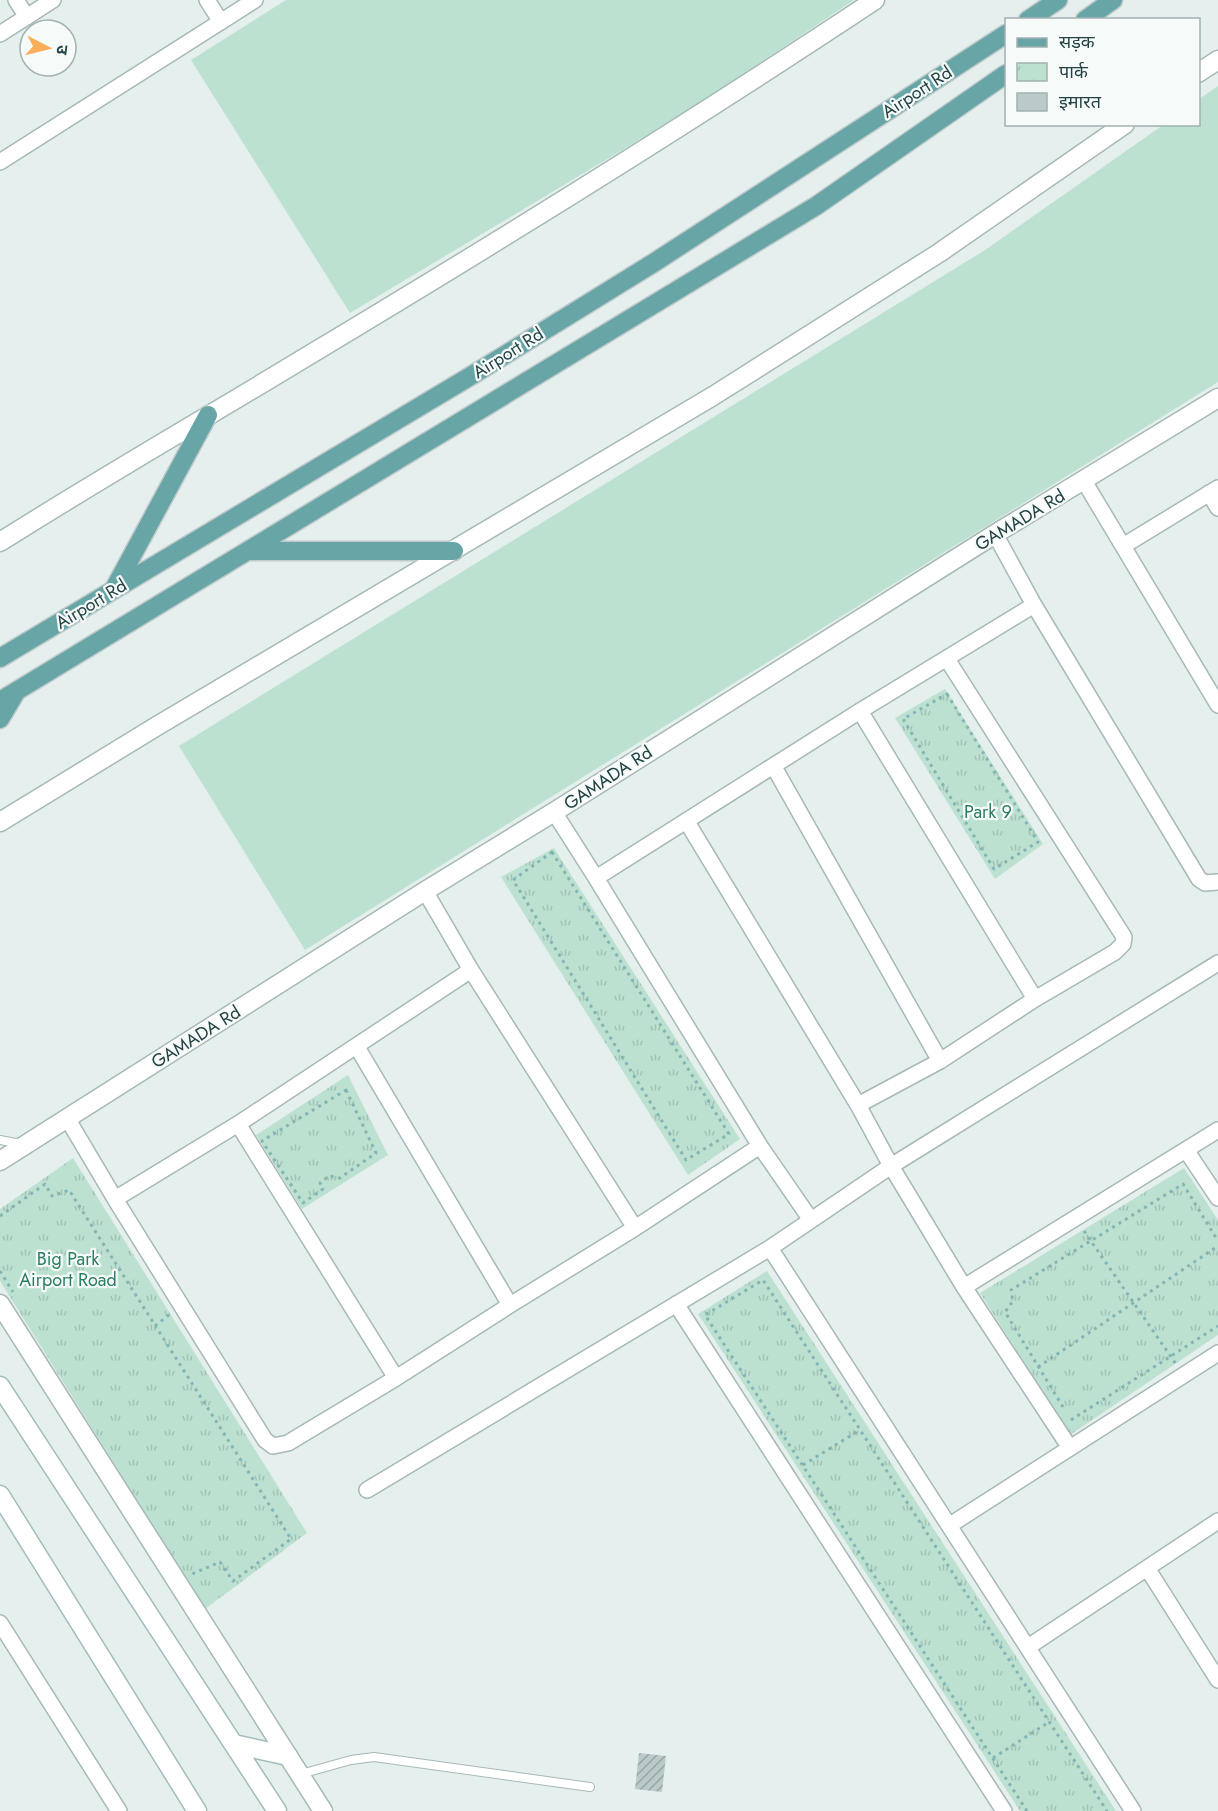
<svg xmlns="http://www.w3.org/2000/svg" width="1218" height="1811" font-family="Jost,'Noto Sans Devanagari',sans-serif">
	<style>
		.green { fill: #bde1d1 }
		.park { fill: url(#park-tufts) }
		.building { fill: url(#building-hatch) }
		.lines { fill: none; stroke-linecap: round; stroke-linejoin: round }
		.service-casing { stroke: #a7b8b7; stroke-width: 10 }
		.minor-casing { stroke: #a7b8b7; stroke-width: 18 }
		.tertiary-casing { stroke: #a7b8b7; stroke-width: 21 }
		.secondary-casing { stroke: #a3bcbb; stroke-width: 21 }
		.primary-casing { stroke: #c1caca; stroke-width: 21 }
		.path { stroke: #84b5b3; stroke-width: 3; stroke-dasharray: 3 4.5; stroke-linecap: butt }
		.service { stroke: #fff; stroke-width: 8 }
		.minor { stroke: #fff; stroke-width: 15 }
		.tertiary { stroke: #fff; stroke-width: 18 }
		.secondary { stroke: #fff; stroke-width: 18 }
		.primary { stroke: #67a5a7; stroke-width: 18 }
		.labels { text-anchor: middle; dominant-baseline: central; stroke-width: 4.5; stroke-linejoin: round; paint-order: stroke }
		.street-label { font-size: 18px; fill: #234243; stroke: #f6fbfa }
		.park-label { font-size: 18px; fill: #2a7d61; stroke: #f6fbfa }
	</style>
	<defs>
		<pattern id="park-tufts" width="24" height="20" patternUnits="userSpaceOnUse" patternTransform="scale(1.5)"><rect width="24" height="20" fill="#bde1d1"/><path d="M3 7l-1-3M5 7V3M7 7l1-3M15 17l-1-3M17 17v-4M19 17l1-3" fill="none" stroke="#a2c2b5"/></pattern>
		<pattern id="building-hatch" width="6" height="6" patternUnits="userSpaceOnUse" patternTransform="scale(1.5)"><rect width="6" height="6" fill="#bacac8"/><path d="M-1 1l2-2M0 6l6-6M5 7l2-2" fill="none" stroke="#97a6a4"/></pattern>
	</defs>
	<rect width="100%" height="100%" fill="#e5efee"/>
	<path class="green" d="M286,0H854L694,107L350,313L191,60Z
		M1218,86V382L305,950L179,746L985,250L1163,125L1198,124L1199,99Z"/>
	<path class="park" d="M945,689L1043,844L995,879L895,718Z
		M554,848L740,1139L688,1175L501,877Z
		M348,1075L388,1155L302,1209L256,1135Z
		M73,1158L307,1533L205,1609L0,1281V1209Z
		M1184,1168L1218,1220V1335L1070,1435L980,1293Z
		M767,1271L1116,1811H1020L698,1314Z"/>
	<path class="building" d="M639,1753L666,1756L662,1792L635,1789Z"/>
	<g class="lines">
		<g class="service-casing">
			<path id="service" d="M0,1140L21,1144
				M301,1774L351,1760L374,1757L590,1787"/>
		</g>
		<g class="minor-casing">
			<path id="minor" d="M16,0L27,17
				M207,0L221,22
				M0,34L53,0
				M0,162L255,0
				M1084,481L1218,705
				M1209,493L1218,508
				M995,534L1034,605L1199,879L1205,883L1218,882
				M1123,546L1218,488
				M860,711L1035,999L1115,952L1123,944L1124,937L947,659
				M774,767L940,1061
				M554,812L596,878L860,711L1034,605
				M687,822L858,1105L891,1166L964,1287L1070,1448
				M596,878L760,1146L811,1220
				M357,1047L510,1305
				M858,1105L940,1061L1035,999
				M67,1118L115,1199L238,1124L396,1378L510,1305L635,1228L471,970L425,891
				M238,1124L471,970
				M1186,1150L1218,1198
				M115,1199L265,1440L273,1446L288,1443L396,1378
				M635,1228L760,1146
				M770,1248L1133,1811
				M964,1287L1218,1130
				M676,1304L1004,1811
				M367,1490L770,1248L891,1166L1218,963
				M950,1525L1218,1353
				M1147,1568L1218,1680
				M0,1623L119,1811
				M1028,1647L1218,1521"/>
		</g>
		<g class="tertiary-casing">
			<path id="tertiary" d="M1198,73L1218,60
				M0,542C101,478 204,419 306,357C498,242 688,124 875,0
				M0,822L157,726L713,396L939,253L1125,124
				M0,1161L425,891L554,812L995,534L1218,398
				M0,1304L323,1811"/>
		</g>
		<g class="secondary-casing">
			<path id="secondary" d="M0,1386L277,1811
				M0,1495L197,1811
				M234,1744L288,1756"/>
		</g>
		<g class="primary-casing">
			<path id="primary" d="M1028,20L1058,0
				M1085,20L1113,0
				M248,551H454
				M114,589L208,415
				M0,658L474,374L655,262L1006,34
				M0,701L816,206L1006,74
				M0,719L16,692"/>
		</g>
		<path class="path" d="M947,694L1038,842L994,869L903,719Z
			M552,852L729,1134L686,1160L513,880Z
			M346,1090L376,1153L340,1178L329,1176L320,1183L323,1189L303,1203L262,1141Z
			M0,1216L45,1184L52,1196L69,1190L291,1539L233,1581L220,1562L192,1574
			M1084,1231L1176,1364
			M0,1271L13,1292
			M155,1326L170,1314
			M1038,1367L1218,1246
			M1063,1407L1005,1312L1013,1301L1011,1290L1183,1184L1218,1241
			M1071,1420L1218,1326
			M803,1465L860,1430
			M993,1758L1049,1722
			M1027,1811L705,1315L763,1280L1107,1811"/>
		<use href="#service" class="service"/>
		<use href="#minor" class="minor"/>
		<use href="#tertiary" class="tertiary"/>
		<use href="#secondary" class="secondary"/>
		<use href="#primary" class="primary"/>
	</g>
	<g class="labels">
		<g class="street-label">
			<text transform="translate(917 92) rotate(-33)">Airport Rd</text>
			<text transform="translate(508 353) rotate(-32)">Airport Rd</text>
			<text transform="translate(1020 520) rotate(-31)">GAMADA Rd</text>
			<text transform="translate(91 604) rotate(-31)">Airport Rd</text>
			<text transform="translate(608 778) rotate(-33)">GAMADA Rd</text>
			<text transform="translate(196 1037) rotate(-32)">GAMADA Rd</text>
		</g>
		<g class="park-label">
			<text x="988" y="812">Park 9</text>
			<text x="68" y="1259">Big Park<tspan x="68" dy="21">Airport Road</tspan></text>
		</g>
	</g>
	<rect x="1005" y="18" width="195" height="108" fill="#f6fbfa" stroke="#a2b1b1" stroke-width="1.5"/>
	<rect x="1017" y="38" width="30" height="9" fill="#67a5a7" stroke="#a2b1b1" stroke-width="1.5"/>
	<text x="1059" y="48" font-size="18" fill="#234243">सड़क</text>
	<rect x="1017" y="63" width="30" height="18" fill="url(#park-tufts)" stroke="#a2b1b1" stroke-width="1.5"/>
	<text x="1059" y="78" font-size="18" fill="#234243">पार्क</text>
	<rect x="1017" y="93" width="30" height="18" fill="#bacac8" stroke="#a2b1b1" stroke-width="1.5"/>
	<text x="1059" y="108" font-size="18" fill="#234243">इमारत</text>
	<g transform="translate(48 48) rotate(97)"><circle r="28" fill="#f6fbfa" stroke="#a2b1b1" stroke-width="1.5"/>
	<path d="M0-4.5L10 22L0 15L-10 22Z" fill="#faae58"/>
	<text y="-9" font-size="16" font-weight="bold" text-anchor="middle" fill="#234243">उ</text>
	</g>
</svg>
